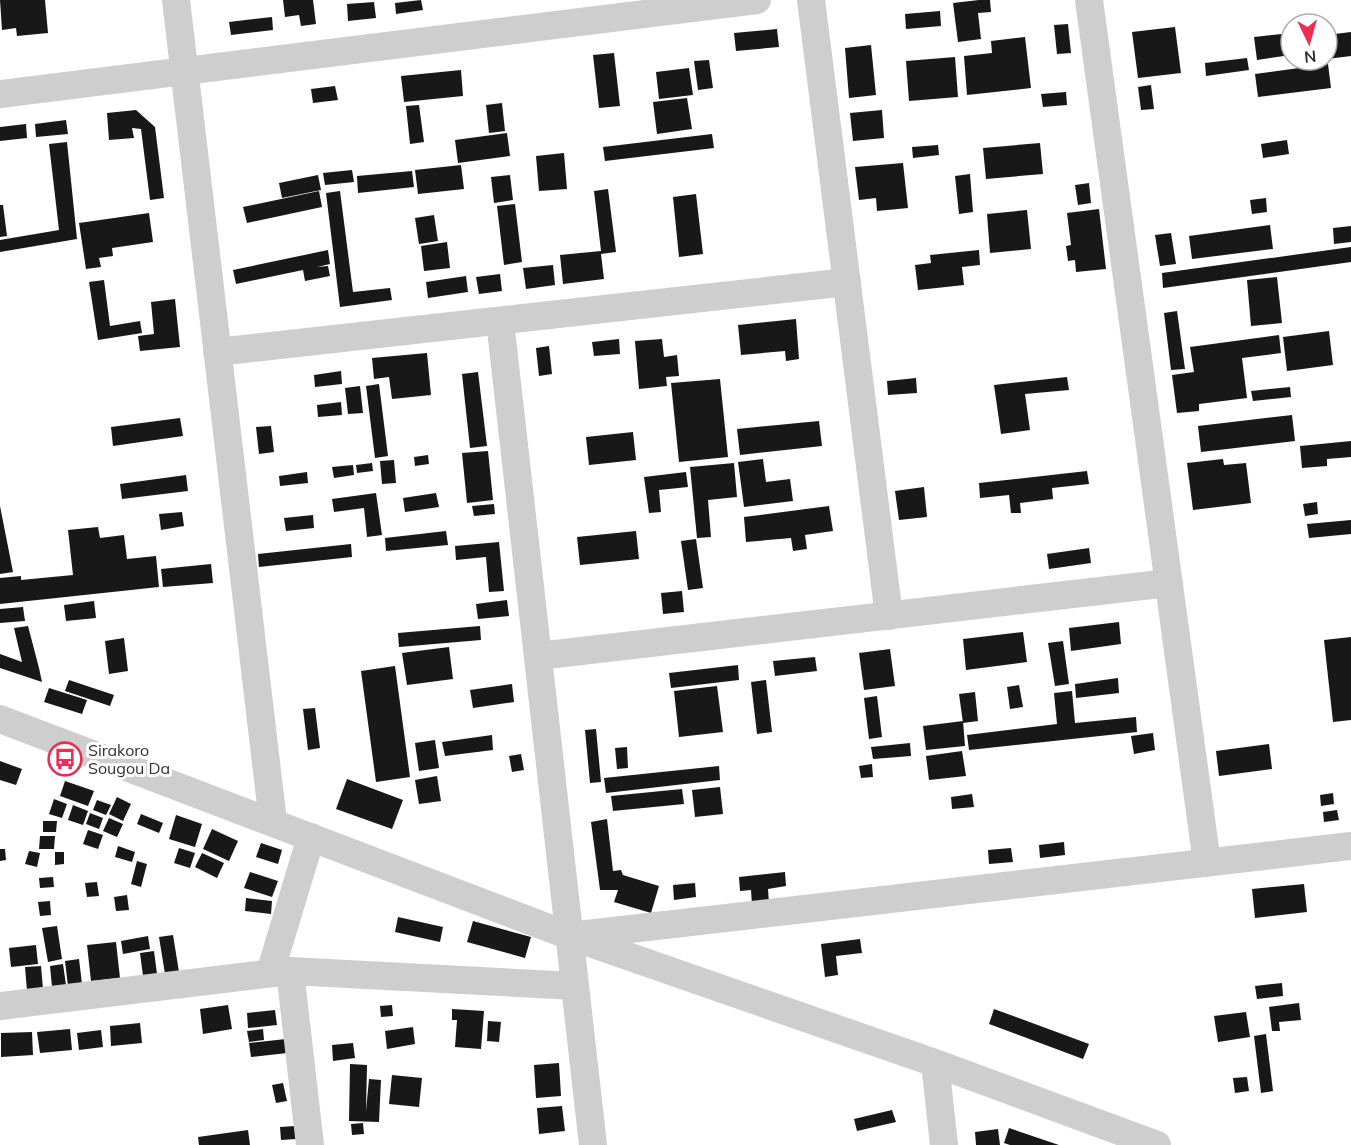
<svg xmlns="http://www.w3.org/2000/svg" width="1351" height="1145" font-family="Mulish,sans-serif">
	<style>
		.building { fill: #181818 }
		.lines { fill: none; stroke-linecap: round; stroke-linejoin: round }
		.minor { stroke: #cecece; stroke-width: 28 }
		.labels { text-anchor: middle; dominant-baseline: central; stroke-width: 6; stroke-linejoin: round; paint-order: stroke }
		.poi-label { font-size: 16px; fill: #313131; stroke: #fff; text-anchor: start }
	</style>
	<rect width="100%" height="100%" fill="#fff"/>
	<path class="building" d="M0,0H45L48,33L17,36L16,28L2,30Z
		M283,0H313L316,24L301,26L299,15L285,17Z
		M421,0L423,10L396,14L395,3Z
		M979,0H990L991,12L978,13L981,39L958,42L953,3Z
		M374,2L376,18L348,21L347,4Z
		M940,11L941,26L906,29L905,14Z
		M272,17L273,30L231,35L229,22Z
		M1068,24L1071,53L1057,54L1054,25Z
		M1175,27L1181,73L1138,78L1132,32Z
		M777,29L779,47L736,51L734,33Z
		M1351,32V56L1327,59V35Z
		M1291,33V55L1257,60L1254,37Z
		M1025,37L1031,88L967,95L964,56L992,53L991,41Z
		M871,45L876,95L849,98L845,48Z
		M614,53L620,106L599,108L593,55Z
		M955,57L958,97L909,101L906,61Z
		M1247,58L1249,70L1206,76L1205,63Z
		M709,60L713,88L698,90L694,61Z
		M1328,64L1331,88L1258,97L1255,74Z
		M689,68L693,95L659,99L656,72Z
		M461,70L463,96L404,102L401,76Z
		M1151,85L1154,109L1141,110L1138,87Z
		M335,86L338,100L313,103L311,89Z
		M1066,92L1067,105L1043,107L1041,94Z
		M687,98L692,129L657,134L653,102Z
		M502,103L505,131L489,133L486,105Z
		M419,105L424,142L410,144L406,106Z
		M136,110L155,127L164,198L150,200L141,129L132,128L134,138L109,140L107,113Z
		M882,110L884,138L853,141L850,113Z
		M66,120L68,134L36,137L35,124Z
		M26,124L27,138L0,141V127Z
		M507,133L510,156L458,163L455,140Z
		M712,134L714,148L605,161L603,147Z
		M1287,140L1289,154L1263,158L1261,144Z
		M67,142L77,239L0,252V240L59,230L49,144Z
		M1040,143L1043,174L986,179L983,148Z
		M938,145L939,155L913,158L912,147Z
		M564,153L567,189L539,191L536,156Z
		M903,163L908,208L877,211L876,198L859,200L855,167Z
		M461,165L464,189L418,194L415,170Z
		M352,170L354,182L325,185L323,173Z
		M412,171L414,187L358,193L357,176Z
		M970,174L973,212L959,214L955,176Z
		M318,175L321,190L282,198L279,183Z
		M510,175L513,200L494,203L491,177Z
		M1089,183L1091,203L1078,205L1075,185Z
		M608,189L616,252L601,254L604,279L563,284L560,255L601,251L594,191Z
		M319,191L322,207L247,223L243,207Z
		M340,191L353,292L390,288L392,300L340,307L326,193Z
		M696,194L703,254L679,257L673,197Z
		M1266,198L1267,212L1252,214L1250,200Z
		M515,204L522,262L504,265L497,206Z
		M0,205H3L7,236L0,237Z
		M1099,209L1106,269L1076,272L1075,260L1068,261L1066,246L1071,245L1067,213Z
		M1027,210L1031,249L990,253L987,214Z
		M149,213L153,242L112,248L113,256L99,258L101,267L86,269L79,223Z
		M434,215L438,241L419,244L415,218Z
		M1270,225L1273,249L1192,259L1189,236Z
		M1351,226V242L1334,244L1333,228Z
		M1171,233L1176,264L1160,266L1155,235Z
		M447,242L450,268L424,271L421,246Z
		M1351,247V262L1163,288L1162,273Z
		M328,250L330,264L317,267L328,266L330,276L305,281L303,270L236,284L233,270Z
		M979,250L980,265L962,267L964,285L918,290L915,265L931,263L930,255Z
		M553,265L555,285L526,289L523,268Z
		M500,274L502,291L479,294L476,277Z
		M466,276L468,292L428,298L426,282Z
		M1277,277L1282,323L1251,326L1247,280Z
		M104,280L110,326L140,321L142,333L98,340L89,282Z
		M175,299L180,347L140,351L138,336L154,334L151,302Z
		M1177,311L1185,369L1171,370L1164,313Z
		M796,319L799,359L786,361L785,351L741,355L738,325Z
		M1329,331L1333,365L1287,371L1283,337Z
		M1279,335L1281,353L1242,358L1247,398L1199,404V411L1177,413L1172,375L1194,372L1190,347Z
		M619,339L620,354L594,356L592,342Z
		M662,339L664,357L677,355L679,376L666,377L667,386L639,389L635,341Z
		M549,346L552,374L539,376L536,348Z
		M427,353L431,395L392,399L389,377L374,379L372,358Z
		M341,371L342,384L315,387L314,375Z
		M478,372L487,446L470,448L462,374Z
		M1067,377L1069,390L1025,394L1030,430L1001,434L994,385Z
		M916,378L917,393L888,395L887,381Z
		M720,379L728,457L679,462L671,383Z
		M379,384L388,456L375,458L366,386Z
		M360,386L363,413L348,414L345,388Z
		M1290,387L1291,397L1253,401L1251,391Z
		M341,402L342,415L318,417L317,405Z
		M1292,415L1295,441L1201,452L1198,426Z
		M180,418L183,436L113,446L111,427Z
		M819,421L822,446L740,455L737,429Z
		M271,426L274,452L259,454L256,427Z
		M633,432L636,460L589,465L586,437Z
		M1351,441V457L1327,459V466L1302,468L1300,446Z
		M488,451L493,500L467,503L462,453Z
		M428,455L429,464L415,466L414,457Z
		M763,459L766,482L790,479L793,501L744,507L738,462Z
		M1223,459L1224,465L1246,463L1251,503L1193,510L1187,463Z
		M394,460L396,483L382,484L380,461Z
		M372,463L373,471L357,473L356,465Z
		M734,463L737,497L708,500L711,537L697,538L690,467Z
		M353,465L354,475L334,478L332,467Z
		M1087,471L1089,484L1052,488L1053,499L1020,503L1021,513H1011L1009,495L980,498L979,483Z
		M307,472L308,483L280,486L279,476Z
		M686,472L688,487L659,490L661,512L649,513L644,477Z
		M186,475L188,491L122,499L120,484Z
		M924,487L927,517L899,520L895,491Z
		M376,493L382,535L367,537L364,508L334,512L332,499Z
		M436,493L439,507L405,512L403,498Z
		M1317,502L1318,514L1305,516L1303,504Z
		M494,504L495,514L474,516L472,506Z
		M0,506L13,572L0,574Z
		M829,506L833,531L805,535L807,549L793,551L791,538L746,542L744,517Z
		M182,512L184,526L161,530L159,514Z
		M313,515L314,528L286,531L284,518Z
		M1351,520V534L1309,538L1307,524Z
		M98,527L100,538L124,535L127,559L156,556L159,587L0,604V578L21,576V580L73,575L68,530Z
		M446,531L448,545L386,551L385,538Z
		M636,531L639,559L580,565L577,537Z
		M696,539L703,588L688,590L681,541Z
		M499,542L504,591L489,592L486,557L456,560L455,546Z
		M351,544L352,557L259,567L258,554Z
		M1089,548L1091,563L1049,569L1047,554Z
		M211,564L213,583L163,587L161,569Z
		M682,591L684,612L663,614L661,593Z
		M507,600L509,616L478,619L476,604Z
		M94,601L96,618L66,621L64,605Z
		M23,607L25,621L0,623V609Z
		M1119,622L1121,644L1071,651L1069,628Z
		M28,626L39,668L42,682L0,668V654L22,662L14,628Z
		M480,626L481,640L399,647L398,633Z
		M1023,632L1027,662L966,670L963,639Z
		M1351,637V720L1333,722L1324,640Z
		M124,638L128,671L109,674L105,641Z
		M1063,641L1069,684L1055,686L1048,643Z
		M449,647L453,679L407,685L402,653Z
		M890,649L895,686L864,690L859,653Z
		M815,657L817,671L775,676L773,661Z
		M738,665L739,680L671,688L669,673Z
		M395,666L410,777L376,782L361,671Z
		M1118,678L1119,693L1076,698L1075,684Z
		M69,680L114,695L110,706L65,691Z
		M766,680L772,732L757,734L751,682Z
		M512,684L514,702L473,708L470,690Z
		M1019,685L1023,707L1010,709L1007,687Z
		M717,686L723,732L679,737L674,691Z
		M49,688L87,700L82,714L44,702Z
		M1072,691L1075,723L1136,717L1137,732L969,750L967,735L1057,724L1054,693Z
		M975,692L978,721L963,723L959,694Z
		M877,696L882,737L869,739L864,698Z
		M315,708L320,748L308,750L303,709Z
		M963,721L965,746L926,750L923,726Z
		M596,729L601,782L590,783L585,730Z
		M1153,733L1155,750L1134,754L1131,736Z
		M492,735L493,750L445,756L442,742Z
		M435,740L439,768L419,771L415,743Z
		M910,743L911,756L873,759L871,747Z
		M1269,744L1272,769L1219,776L1216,751Z
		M627,747L628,768L617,769L615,748Z
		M962,751L966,776L929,780L926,756Z
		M521,754L524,770L512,772L509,756Z
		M0,761L22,769L16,785L0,780Z
		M872,764L873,777L861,778L859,766Z
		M719,766L720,780L606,793L604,778Z
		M437,776L441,801L419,804L415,780Z
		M347,779L403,800L392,829L336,809Z
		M65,781L94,791L88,806L60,796Z
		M720,787L723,814L695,817L692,790Z
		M682,789L684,804L613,811L611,796Z
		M1333,793L1334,804L1321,806L1320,795Z
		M972,794L974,807L952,809L951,797Z
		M117,797L131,804L123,821L109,814Z
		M54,799L67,804L62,818L49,814Z
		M97,800L111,805L106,815L93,810Z
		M73,805L88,811L83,825L68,820Z
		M1337,810L1339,820L1324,822L1323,812Z
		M90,813L103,818L99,829L86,824Z
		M141,814L163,823L159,833L137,824Z
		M176,815L202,824L195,847L169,839Z
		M109,818L123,824L117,837L103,831Z
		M607,819L613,871L621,870L623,875L659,886L651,913L614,902L618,890H600L591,822Z
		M43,821H57L56,832H43Z
		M212,829L238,841L229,861L203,849Z
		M88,830L103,835L98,849L83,844Z
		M40,836H55L54,849H39Z
		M1064,842L1065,855L1040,858L1039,845Z
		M261,843L282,850L278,864L256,857Z
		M118,846L135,852L132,862L115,857Z
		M179,848L195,853L190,868L174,863Z
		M1011,848L1013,862L989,864L988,850Z
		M0,849H5L6,860L0,861Z
		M29,851L40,853L37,867L25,864Z
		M55,852H64V864L55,865Z
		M202,853L224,863L217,878L195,867Z
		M137,861L147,864L141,887L131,884Z
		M250,872L278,881L272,897L244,888Z
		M785,872L786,886L768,889L769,904L752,905L751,890L740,891L739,877Z
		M53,877L54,887L40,888L39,878Z
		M97,882L99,896L87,897L85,883Z
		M695,883L696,897L674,900L673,885Z
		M1304,884L1307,912L1255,918L1252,889Z
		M127,895L129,910L116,911L114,897Z
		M246,898L272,901L271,914L245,911Z
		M50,901L51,915L40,916L38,902Z
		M398,917L443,927L440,942L395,932Z
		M473,921L531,937L525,958L467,942Z
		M57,926L62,959L48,962L42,928Z
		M173,935L179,972L165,974L159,937Z
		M148,936L150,949L123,954L121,941Z
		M860,939L862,953L836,956L838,975L825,977L821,944Z
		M116,942L120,978L91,981L87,945Z
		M36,945L38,964L11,967L9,948Z
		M154,951L157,974L143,976L140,953Z
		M79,959L82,984L68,986L65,961Z
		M63,964L66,985L52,987L50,966Z
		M41,966L43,989L27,991L25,967Z
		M1282,983L1283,996L1257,999L1255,986Z
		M1299,1003L1301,1020L1279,1022L1280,1031H1272L1269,1007Z
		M228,1005L232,1029L203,1034L200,1009Z
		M392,1005L393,1016L381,1017L380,1006Z
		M452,1009L484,1011L481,1049L455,1047L457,1020H452Z
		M994,1009L1089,1044L1083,1059L989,1024Z
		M275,1010L277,1025L248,1028L247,1013Z
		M1246,1012L1250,1037L1218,1042L1214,1016Z
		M488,1021L501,1022L499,1042L487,1041Z
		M140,1023L142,1043L111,1046L110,1026Z
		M413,1027L415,1044L387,1049L385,1031Z
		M70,1029L72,1050L40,1053L37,1032Z
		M263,1029L264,1040L249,1042L247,1031Z
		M101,1030L103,1047L79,1050L77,1033Z
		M32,1032L33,1055L1,1057V1033Z
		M1266,1034L1273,1091L1261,1093L1254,1036Z
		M295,1038L296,1052L251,1057L249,1043Z
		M353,1043L355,1058L333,1061L332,1045Z
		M559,1063L561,1096L536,1098L534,1065Z
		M350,1064L367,1065L366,1111L369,1079L381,1080L379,1122L349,1121Z
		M392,1075L422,1078L419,1107L389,1104Z
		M1247,1077L1249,1091L1235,1093L1233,1078Z
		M283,1083L287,1101L276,1103L272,1085Z
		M562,1106L565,1131L539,1134L537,1108Z
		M892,1110L896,1122L857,1131L854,1119Z
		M363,1123L364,1134L352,1135L351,1124Z
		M295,1126L296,1139L281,1140L280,1127Z
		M1009,1128L1059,1145H1010L1004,1143Z
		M998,1129L1000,1145H976L975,1132Z
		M248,1130L250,1145H199L198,1137Z"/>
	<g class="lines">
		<path class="minor" d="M176,0L273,822
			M811,0L889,616
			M1089,0L1207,863
			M0,94L757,0
			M500,321L593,1145
			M217,352L847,282
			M538,656L1169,583
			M0,719L570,936L935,1063L1157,1145
			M578,935L1351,846
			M290,971L310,1145
			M270,973L311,837
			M0,1006L290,971L575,986
			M935,1063L944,1145"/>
	</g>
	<defs>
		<g id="bus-ring" transform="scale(1.725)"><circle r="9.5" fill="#fff" stroke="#ee2d54" stroke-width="1.5"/><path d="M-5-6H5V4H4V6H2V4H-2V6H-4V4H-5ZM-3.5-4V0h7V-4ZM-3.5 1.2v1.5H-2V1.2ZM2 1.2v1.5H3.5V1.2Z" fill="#ee2d54"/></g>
	</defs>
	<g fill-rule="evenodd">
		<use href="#bus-ring" x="65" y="759"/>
	</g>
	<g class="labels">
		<g class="poi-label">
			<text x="88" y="750">Sirakoro<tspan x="88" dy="18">Sougou Da</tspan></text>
		</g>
	</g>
	<g transform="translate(1309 42) rotate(175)"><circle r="28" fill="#ffffff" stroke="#adadad" stroke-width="1.5"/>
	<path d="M0-4.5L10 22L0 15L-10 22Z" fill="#ee2d54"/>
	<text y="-9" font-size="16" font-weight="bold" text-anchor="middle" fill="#313131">N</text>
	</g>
</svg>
